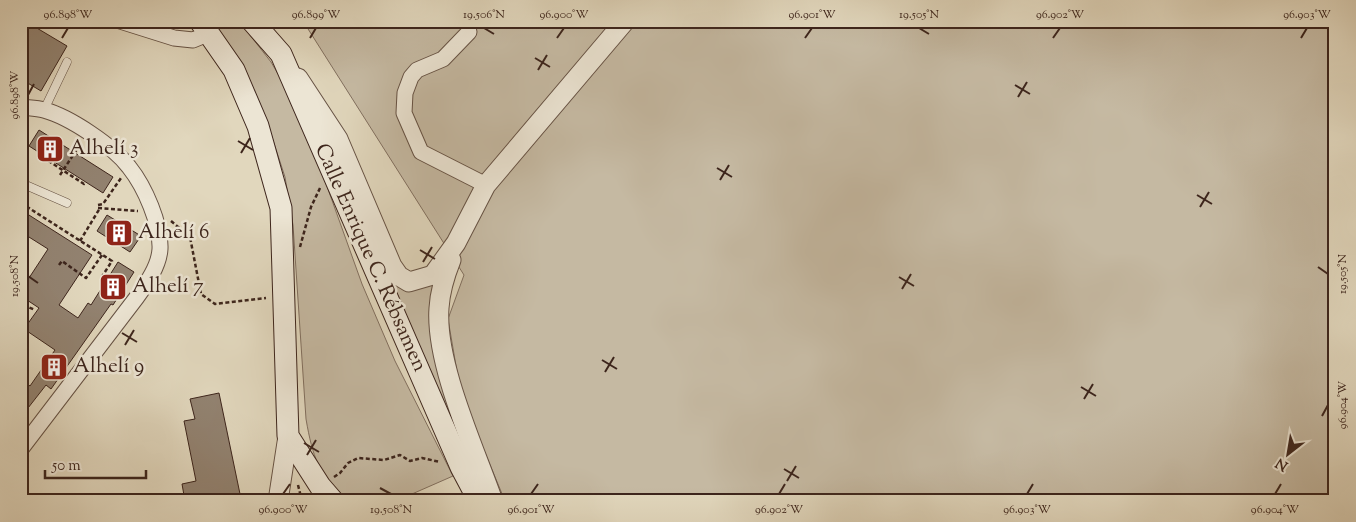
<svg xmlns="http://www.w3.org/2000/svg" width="1356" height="522" font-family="'Sorts Mill Goudy',serif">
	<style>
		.green { fill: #c5b9a2; stroke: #816f5f }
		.building { fill: #928270; stroke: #3d251c }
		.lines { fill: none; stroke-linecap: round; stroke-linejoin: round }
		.service-casing { stroke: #665244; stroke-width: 9 }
		.minor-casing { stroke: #665244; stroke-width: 17 }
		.tertiary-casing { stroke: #665244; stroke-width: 21 }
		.secondary-casing { stroke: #3d251c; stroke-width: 23 }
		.path { stroke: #3d251c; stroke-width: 2.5; stroke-dasharray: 4 2.5; stroke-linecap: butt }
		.service { stroke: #ece5d4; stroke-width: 8 }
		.minor { stroke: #ece5d4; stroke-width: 15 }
		.tertiary { stroke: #ece5d4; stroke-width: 19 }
		.secondary { stroke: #ece5d4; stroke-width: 21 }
		.ticks { fill: none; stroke: #3d251c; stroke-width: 2 }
		.labels { text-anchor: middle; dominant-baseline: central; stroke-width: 5; stroke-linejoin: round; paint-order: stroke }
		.poi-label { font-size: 21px; fill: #3d251c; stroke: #ece5d4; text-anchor: start }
		.street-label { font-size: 21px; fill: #3d251c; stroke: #ece5d4 }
		.neatline { fill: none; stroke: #3d251c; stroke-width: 2 }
		.ticks-label { font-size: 12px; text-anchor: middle; fill: #3d251c }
	</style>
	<rect width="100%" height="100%" fill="#e1d7bd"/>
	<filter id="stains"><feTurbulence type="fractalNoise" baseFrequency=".004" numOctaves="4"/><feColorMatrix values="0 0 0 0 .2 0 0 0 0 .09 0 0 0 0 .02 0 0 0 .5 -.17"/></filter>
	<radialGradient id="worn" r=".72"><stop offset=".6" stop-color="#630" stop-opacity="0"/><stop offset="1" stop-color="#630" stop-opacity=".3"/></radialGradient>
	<path class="green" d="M212,21H239L271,62L300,111L362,284L395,361L453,476L396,501H346C318,471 313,459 306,419L293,225L285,177L267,122Z
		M303,21H1335V501H505L461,395L448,319L464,275Z
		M329,136L391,279L436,283L466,454Z"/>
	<path class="building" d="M21,21H25L67,46L41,91L21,79Z
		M39,130L113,177L103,193L29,146Z
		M21,210L92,255L59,305L78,318L88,303L91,305L118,262L134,272L113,305L111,304L51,389L46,385L21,417V379L30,386L55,350L24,329L39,308L21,296V273L29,278L48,249L21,232Z
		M107,215L141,236L130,252L97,231Z
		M219,393L240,494L230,501H185L182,484L196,481L184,421L195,419L190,399Z"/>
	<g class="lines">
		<g class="service-casing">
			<path id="service" d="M44,110L67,62
				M21,183L67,203"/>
		</g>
		<g class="minor-casing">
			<path id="minor" d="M120,21L174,38L193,40L210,33
				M469,32L443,59L417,70L411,77L405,93L404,113L421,152L486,185
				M21,107C29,108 37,108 44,110C70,117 113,146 129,167C145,187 161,224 160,249C159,266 147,283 137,297L21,449"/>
		</g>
		<g class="tertiary-casing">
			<path id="tertiary" d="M298,78L338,139L392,266L399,276L409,282L433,275L456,243L486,185L625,21
				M451,260C445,275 440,291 439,308C435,363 474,447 493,501
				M278,501L288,436"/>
		</g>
		<g class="secondary-casing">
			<path id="secondary" d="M200,21L234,70L258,126L281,208L288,436L320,486L333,501
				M252,21L281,54L461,467L479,501"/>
		</g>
		<path class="path" d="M45,157L44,158L84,184L86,182
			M60,175L81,143
			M21,203L112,261L103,275L108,278
			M98,205L103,204L121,178
			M98,208L138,211
			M171,221L190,237L201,294L215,304L266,298
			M80,241L100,208
			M300,247L311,207L321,186
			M59,265L62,261L86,278L102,255
			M21,301L28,307
			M21,316L28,307L35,310
			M334,477L340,473L348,463L358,458L384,460L400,455L410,461L422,458L440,462
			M298,485L302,501"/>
		<use href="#service" class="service"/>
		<use href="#minor" class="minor"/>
		<use href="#tertiary" class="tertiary"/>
		<use href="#secondary" class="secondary"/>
	</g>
	<path class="ticks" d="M484,28L494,34M919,28L929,34M62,38L68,28M310,38L316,28M557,38L564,28M805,38L812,28M1053,38L1060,28M1301,38L1307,28M535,58L550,67M538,70L547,55M1015,85L1030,94M28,95L34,84M1018,97L1027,82M238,141L253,150M241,153L250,138M717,168L732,177M720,180L729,165M1197,195L1212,204M1200,207L1209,192M420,250L435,259M423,262L432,247M1318,267L1328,274M28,276L38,283M899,277L914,286M902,289L911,274M122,333L137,342M125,345L134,330M602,360L617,369M605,372L614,357M1081,387L1096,396M1084,399L1093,384M1322,416L1328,405M304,443L319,452M307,455L316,440M784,469L799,478M787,481L796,466M380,488L391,494M283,494L290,484M531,494L538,484M779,494L785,484M1027,494L1033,484M1275,494L1281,484"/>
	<defs>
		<g id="building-square" transform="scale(1.4375)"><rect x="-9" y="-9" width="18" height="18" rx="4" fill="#8f2418" stroke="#ece5d4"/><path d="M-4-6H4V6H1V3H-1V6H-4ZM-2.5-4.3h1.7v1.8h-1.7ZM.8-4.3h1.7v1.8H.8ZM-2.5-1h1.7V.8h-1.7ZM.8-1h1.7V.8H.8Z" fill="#fff"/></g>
	</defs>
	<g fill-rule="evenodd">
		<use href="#building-square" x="50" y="149"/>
		<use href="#building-square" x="119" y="233"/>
		<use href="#building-square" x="113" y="287"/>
		<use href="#building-square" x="54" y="367"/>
	</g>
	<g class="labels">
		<g class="poi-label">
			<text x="69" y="149">Alhelí 3</text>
			<text x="138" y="233">Alhelí 6</text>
			<text x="132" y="287">Alhelí 7</text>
			<text x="73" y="367">Alhelí 9</text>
		</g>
		<g class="street-label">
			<text transform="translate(370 258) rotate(66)">Calle Enrique C. Rébsamen</text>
		</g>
	</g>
	<rect width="1356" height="522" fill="none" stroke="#e1d7bd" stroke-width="55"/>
	<g transform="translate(1288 454) rotate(211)" stroke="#ece5d4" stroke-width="4" paint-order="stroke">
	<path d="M0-4L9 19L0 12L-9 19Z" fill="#3d251c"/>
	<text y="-8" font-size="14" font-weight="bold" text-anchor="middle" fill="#3d251c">N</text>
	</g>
	<path d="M45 470v8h101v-8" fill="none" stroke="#3d251c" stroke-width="2.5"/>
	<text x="52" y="470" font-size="15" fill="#3d251c" stroke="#ece5d4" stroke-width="4" paint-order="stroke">50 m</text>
	<rect x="28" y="28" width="1300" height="466" class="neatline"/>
	<g class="ticks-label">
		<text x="68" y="18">96.898°W</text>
		<text x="316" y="18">96.899°W</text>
		<text x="484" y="18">19.506°N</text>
		<text x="564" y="18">96.900°W</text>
		<text x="812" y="18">96.901°W</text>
		<text x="919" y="18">19.505°N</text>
		<text x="1060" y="18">96.902°W</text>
		<text x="1307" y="18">96.903°W</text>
		<text transform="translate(14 95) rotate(-90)" y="4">96.898°W</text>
		<text transform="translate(1342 274) rotate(-90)" y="4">19.505°N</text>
		<text transform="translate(14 276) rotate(-90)" y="4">19.508°N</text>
		<text transform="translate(1342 405) rotate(-90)" y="4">96.904°W</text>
		<text x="283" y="513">96.900°W</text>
		<text x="391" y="513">19.508°N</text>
		<text x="531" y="513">96.901°W</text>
		<text x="779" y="513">96.902°W</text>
		<text x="1027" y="513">96.903°W</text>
		<text x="1275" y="513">96.904°W</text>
	</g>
	<rect width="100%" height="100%" filter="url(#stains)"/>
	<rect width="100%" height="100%" fill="url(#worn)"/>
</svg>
